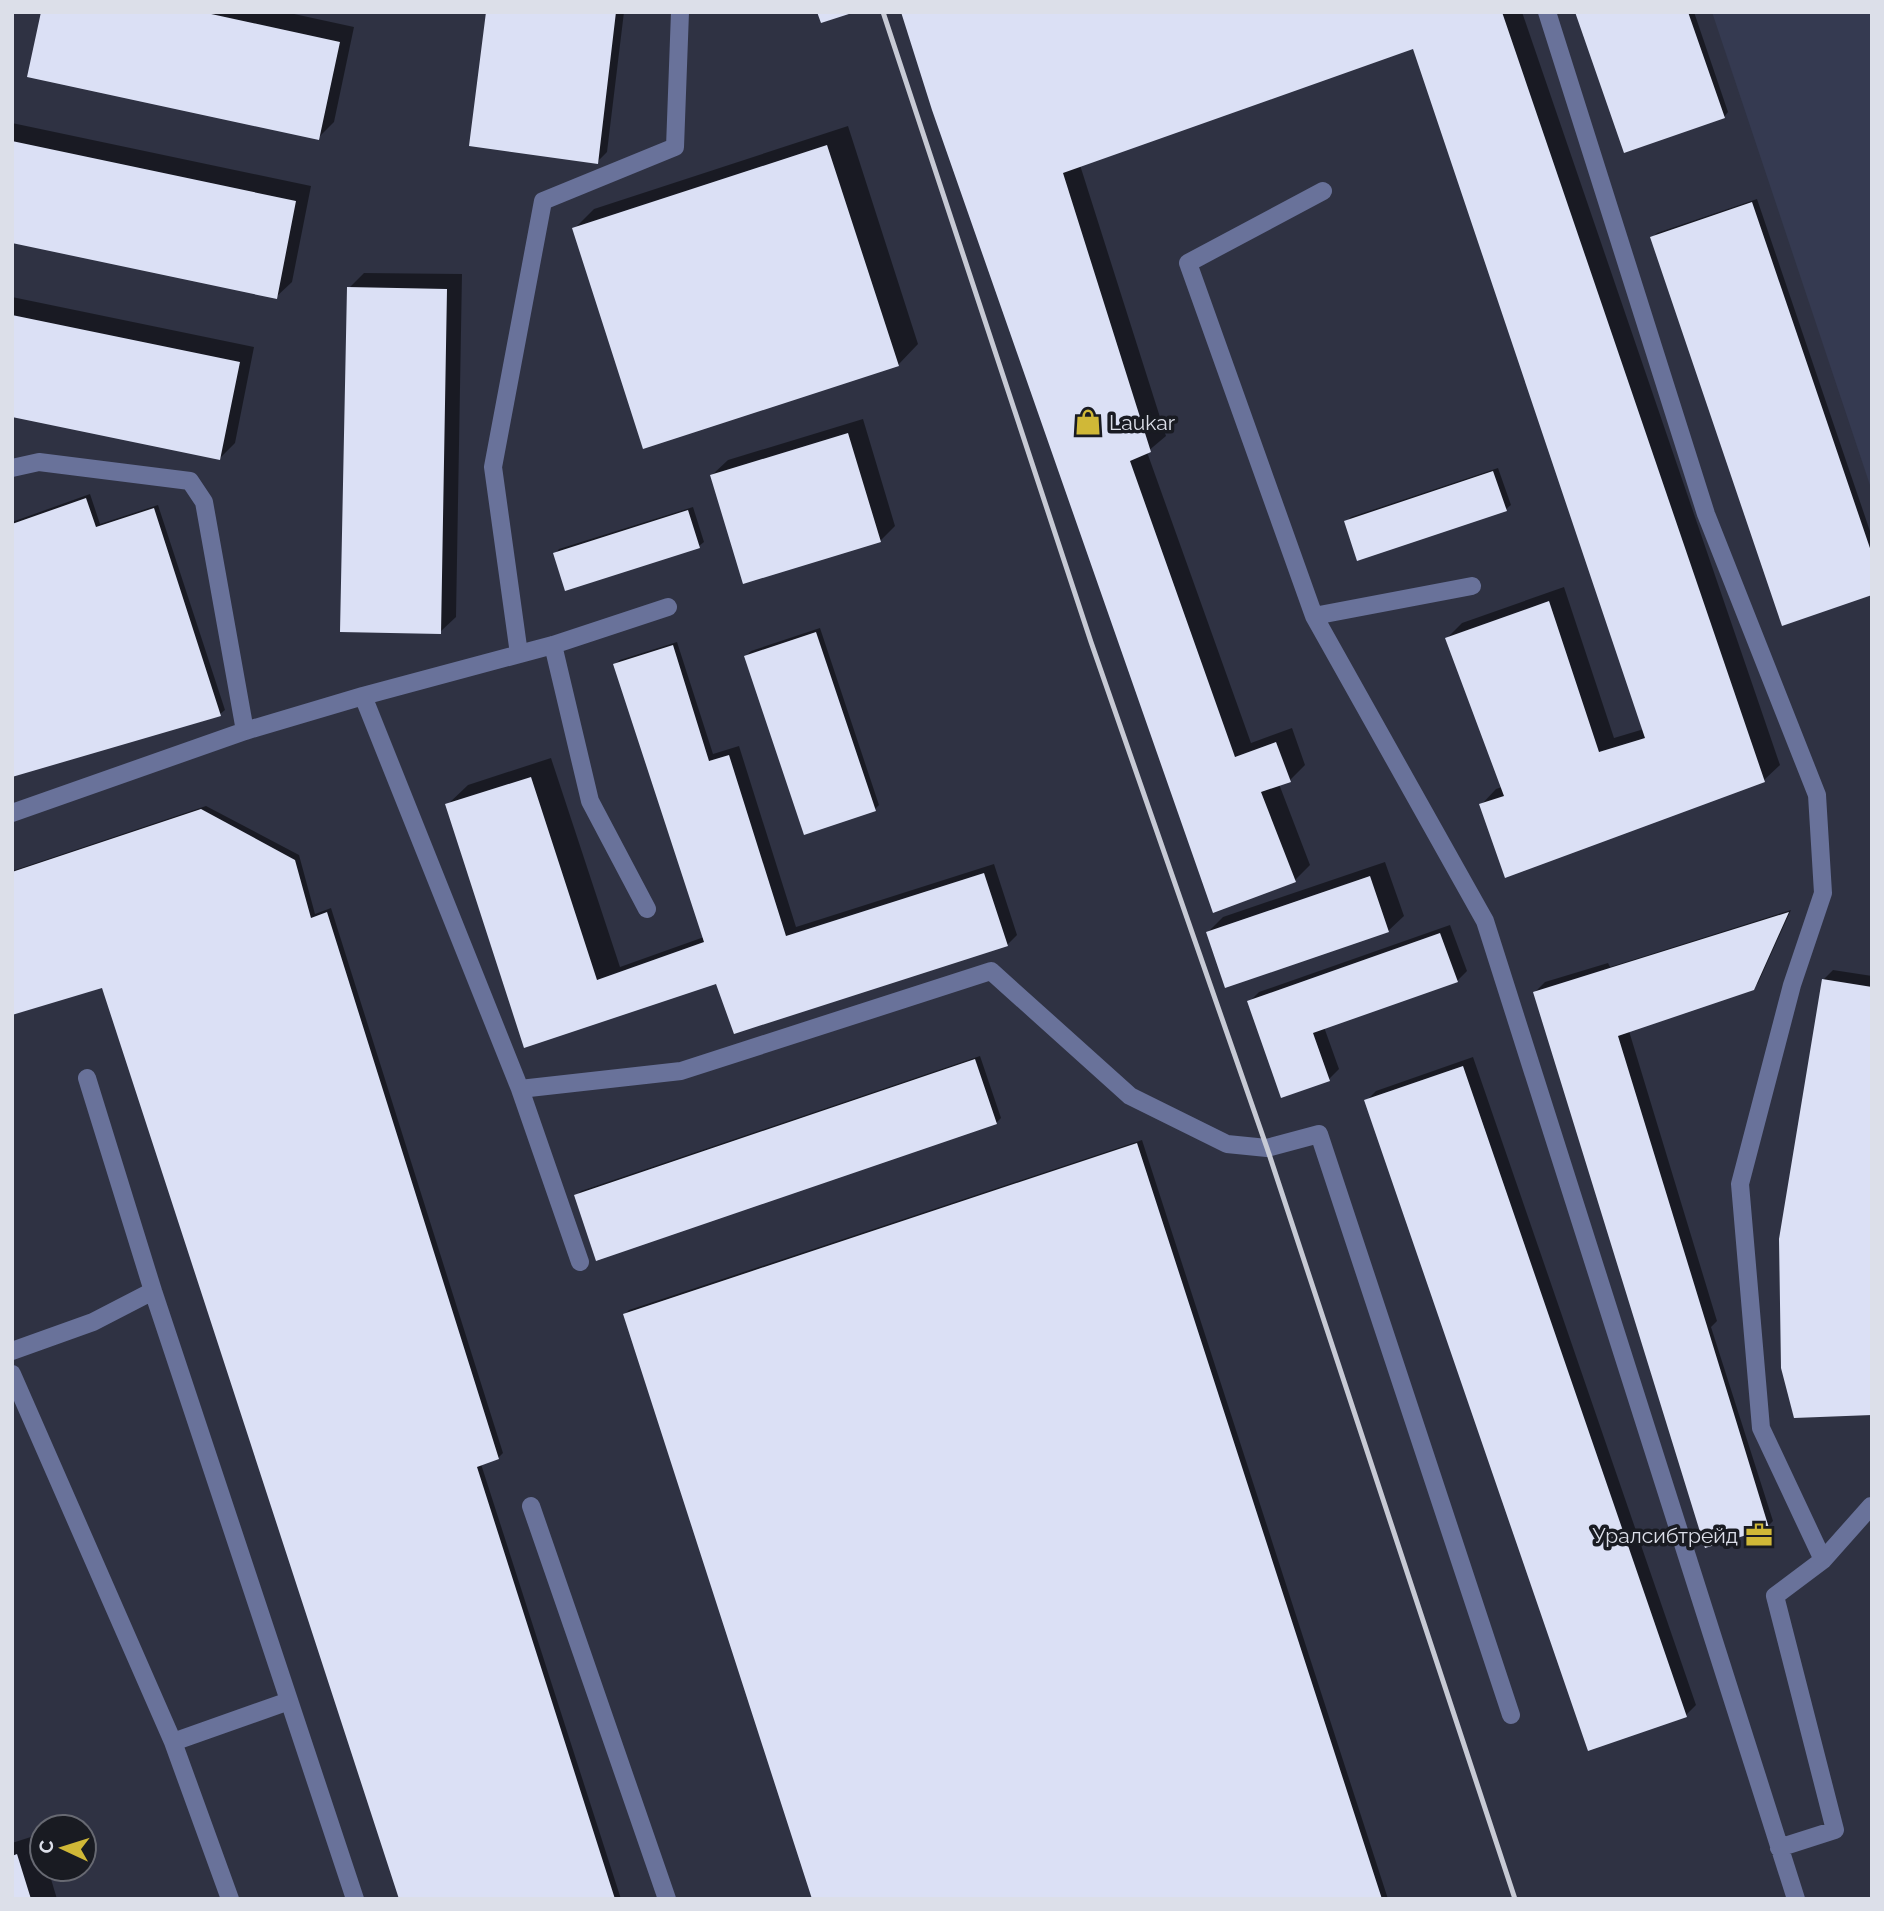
<svg xmlns="http://www.w3.org/2000/svg" width="1884" height="1911" font-family="Raleway,sans-serif">
	<style>
		.built { fill: #353a51 }
		.shadow { fill: #0007 }
		.building { fill: #dbe0f5 }
		.lines { fill: none; stroke-linecap: round; stroke-linejoin: round }
		.minor { stroke: #69729a; stroke-width: 18 }
		.rail { stroke: #c7cad5; stroke-width: 5 }
		.labels { text-anchor: middle; dominant-baseline: central; stroke-width: 7; stroke-linejoin: round; paint-order: stroke }
		.poi-label { font-size: 21px; fill: #dcdfe9; stroke: #191b22; text-anchor: start }
	</style>
	<rect width="100%" height="100%" fill="#2f3243"/>
	<path class="built" d="M1712,12H1872V491Z"/>
	<path class="shadow" d="M43,12H285L354,27L334,122L318,138Z
		M487,12H624L607,152L597,162Z
		M903,12H1522L1780,765L1764,780L1507,876L1481,805L1496,789L1502,787L1447,638L1462,623L1564,587L1614,738L1644,729L1414,47L1080,165L1166,436L1147,452L1251,743L1292,728L1305,765L1290,780L1279,784L1310,865L1295,880L1214,911Z
		M1577,12H1694L1728,112L1724,117Z
		M12,123L311,186L292,282L276,297L12,242Z
		M848,126L918,344L898,365L574,229L594,209Z
		M1757,199L1872,537V593L1652,238L1657,233Z
		M364,273L462,274L456,617L440,632L349,288Z
		M12,297L254,347L235,443L220,458L12,415Z
		M863,419L895,526L880,541L712,475L728,460Z
		M1498,468L1511,505L1506,509L1346,522L1351,517Z
		M90,494L100,524L158,505L225,710L220,714L12,776V522Z
		M693,507L704,542L699,546L555,554L559,549Z
		M820,628L879,805L875,809L746,656L751,651Z
		M677,642L713,754L739,746L796,927L994,864L1017,935L1007,945L717,982L525,1045L447,805L468,785L551,758L620,967L704,937L615,664L620,660Z
		M206,806L299,855L315,914L331,908L503,1453L498,1458L481,1464L621,1899H401L103,986L12,1013V871Z
		M1385,862L1404,916L1388,931L1208,932L1223,917Z
		M1791,910L1758,983L1753,988L1629,1031L1717,1321L1711,1327L1773,1521L1768,1526L1707,1546L1535,992L1545,982L1608,963L1610,967Z
		M1450,925L1467,971L1457,981L1324,1027L1339,1069L1329,1079L1249,1002L1259,992Z
		M1833,970L1872,976V1414L1823,980Z
		M980,1056L1001,1118L996,1123L576,1196L581,1191Z
		M1473,1057L1696,1705L1686,1715L1366,1101L1376,1091Z
		M1142,1140L1388,1899H814L625,1314L629,1310Z
		M37,1835L42,1852V1869H48L57,1899H12V1843Z"/>
	<path class="building" d="M41,12H202L340,42L319,140L27,77Z
		M486,12H616L598,164L469,146Z
		M817,12H852V13L821,23Z
		M901,12H1502L1765,782L1505,878L1479,804L1504,796L1445,638L1549,601L1599,752L1645,738L1413,49L1063,173L1151,452L1130,461L1235,757L1276,742L1291,782L1261,792L1296,882L1213,913L932,110Z
		M1575,12H1688L1725,118L1624,153Z
		M12,141L296,201L277,299L12,243Z
		M827,145L899,366L643,449L572,228Z
		M1752,202L1872,554V595L1782,626L1650,237Z
		M347,287L447,289L441,634L340,632Z
		M12,315L240,362L220,460L12,417Z
		M848,433L881,542L743,584L710,475Z
		M1493,471L1507,511L1357,561L1344,521Z
		M86,498L96,527L154,508L221,716L12,777V524Z
		M688,510L700,548L565,591L553,553Z
		M816,632L876,811L804,835L744,656Z
		M673,645L709,761L729,755L786,936L984,873L1008,946L734,1034L716,984L524,1048L445,804L531,777L597,980L704,942L613,664Z
		M201,809L295,860L311,918L327,912L499,1459L477,1467L615,1899H399L102,988L12,1015V872Z
		M1370,876L1389,932L1225,988L1206,932Z
		M1789,912L1754,990L1618,1036L1769,1528L1705,1548L1533,992Z
		M1440,933L1458,982L1313,1033L1330,1081L1281,1098L1247,1001Z
		M1822,979L1872,987V1415L1794,1418L1781,1368L1779,1239Z
		M975,1059L997,1124L596,1261L574,1195Z
		M1463,1066L1687,1717L1588,1751L1364,1100Z
		M1137,1143L1382,1899H812L623,1314Z
		M17,1854L31,1899H12V1856Z"/>
	<g class="lines">
		<path class="minor" d="M1547,12L1706,514L1817,795L1823,893L1792,985L1740,1184L1761,1428L1823,1560
			M1323,191L1188,263L1314,616L1485,921L1796,1899
			M12,468L39,462L190,481L204,502L245,731
			M1314,616L1472,586
			M363,696L520,1089L580,1262
			M12,813L245,731L363,696L553,645L668,607
			M647,909L590,801L553,645L519,654L493,467L543,201L675,147L680,12
			M87,1078L153,1291L355,1899
			M520,1089L681,1071L991,971L1130,1096L1227,1144L1267,1148L1319,1134L1511,1715
			M12,1351L93,1322L153,1291
			M12,1374L173,1742L230,1899
			M531,1506L667,1899
			M173,1742L289,1701
			M1779,1848L1835,1830L1775,1596L1823,1560L1871,1506"/>
		<path class="rail" d="M883,12L1091,642L1267,1148L1515,1899"/>
	</g>
	<defs>
		<g id="shop-bare" transform="scale(2.1)"><path d="M-5-2.5h2.3a2.7 3.5 0 0 1 5.4 0H5L5.5 6h-11ZM-1.5-2.5h3a1.5 2.3 0 0 0-3 0Z" fill="#d0b837" stroke="#191b22" stroke-width="2.5" paint-order="stroke"/></g>
		<g id="office-bare" transform="scale(2.1)"><path d="M-6-3h4V-5.5h4V-3h4V5H-6ZM-1-4.5V-3h2v-1.5ZM-6 0V1H6V0Z" fill="#d0b837" stroke="#191b22" stroke-width="2.5" paint-order="stroke"/></g>
	</defs>
	<g fill-rule="evenodd">
		<use href="#shop-bare" x="1088" y="422"/>
		<use href="#office-bare" x="1759" y="1535"/>
	</g>
	<g class="labels">
		<g class="poi-label">
			<text x="1109" y="422">Laukar</text>
			<text x="1738" y="1535" text-anchor="end">Уралcибтрейд</text>
		</g>
	</g>
	<rect width="1884" height="1911" fill="none" stroke="#dcdfe9" stroke-width="28"/>
	<g transform="translate(63 1848) rotate(274)"><circle r="33" fill="#191b22" stroke="#676972" stroke-width="2"/>
	<path d="M0-5L12 26L0 18L-12 26Z" fill="#d0b837"/>
	<text y="-10" font-size="19" font-weight="bold" text-anchor="middle" fill="#dcdfe9">С</text>
	</g>
</svg>
